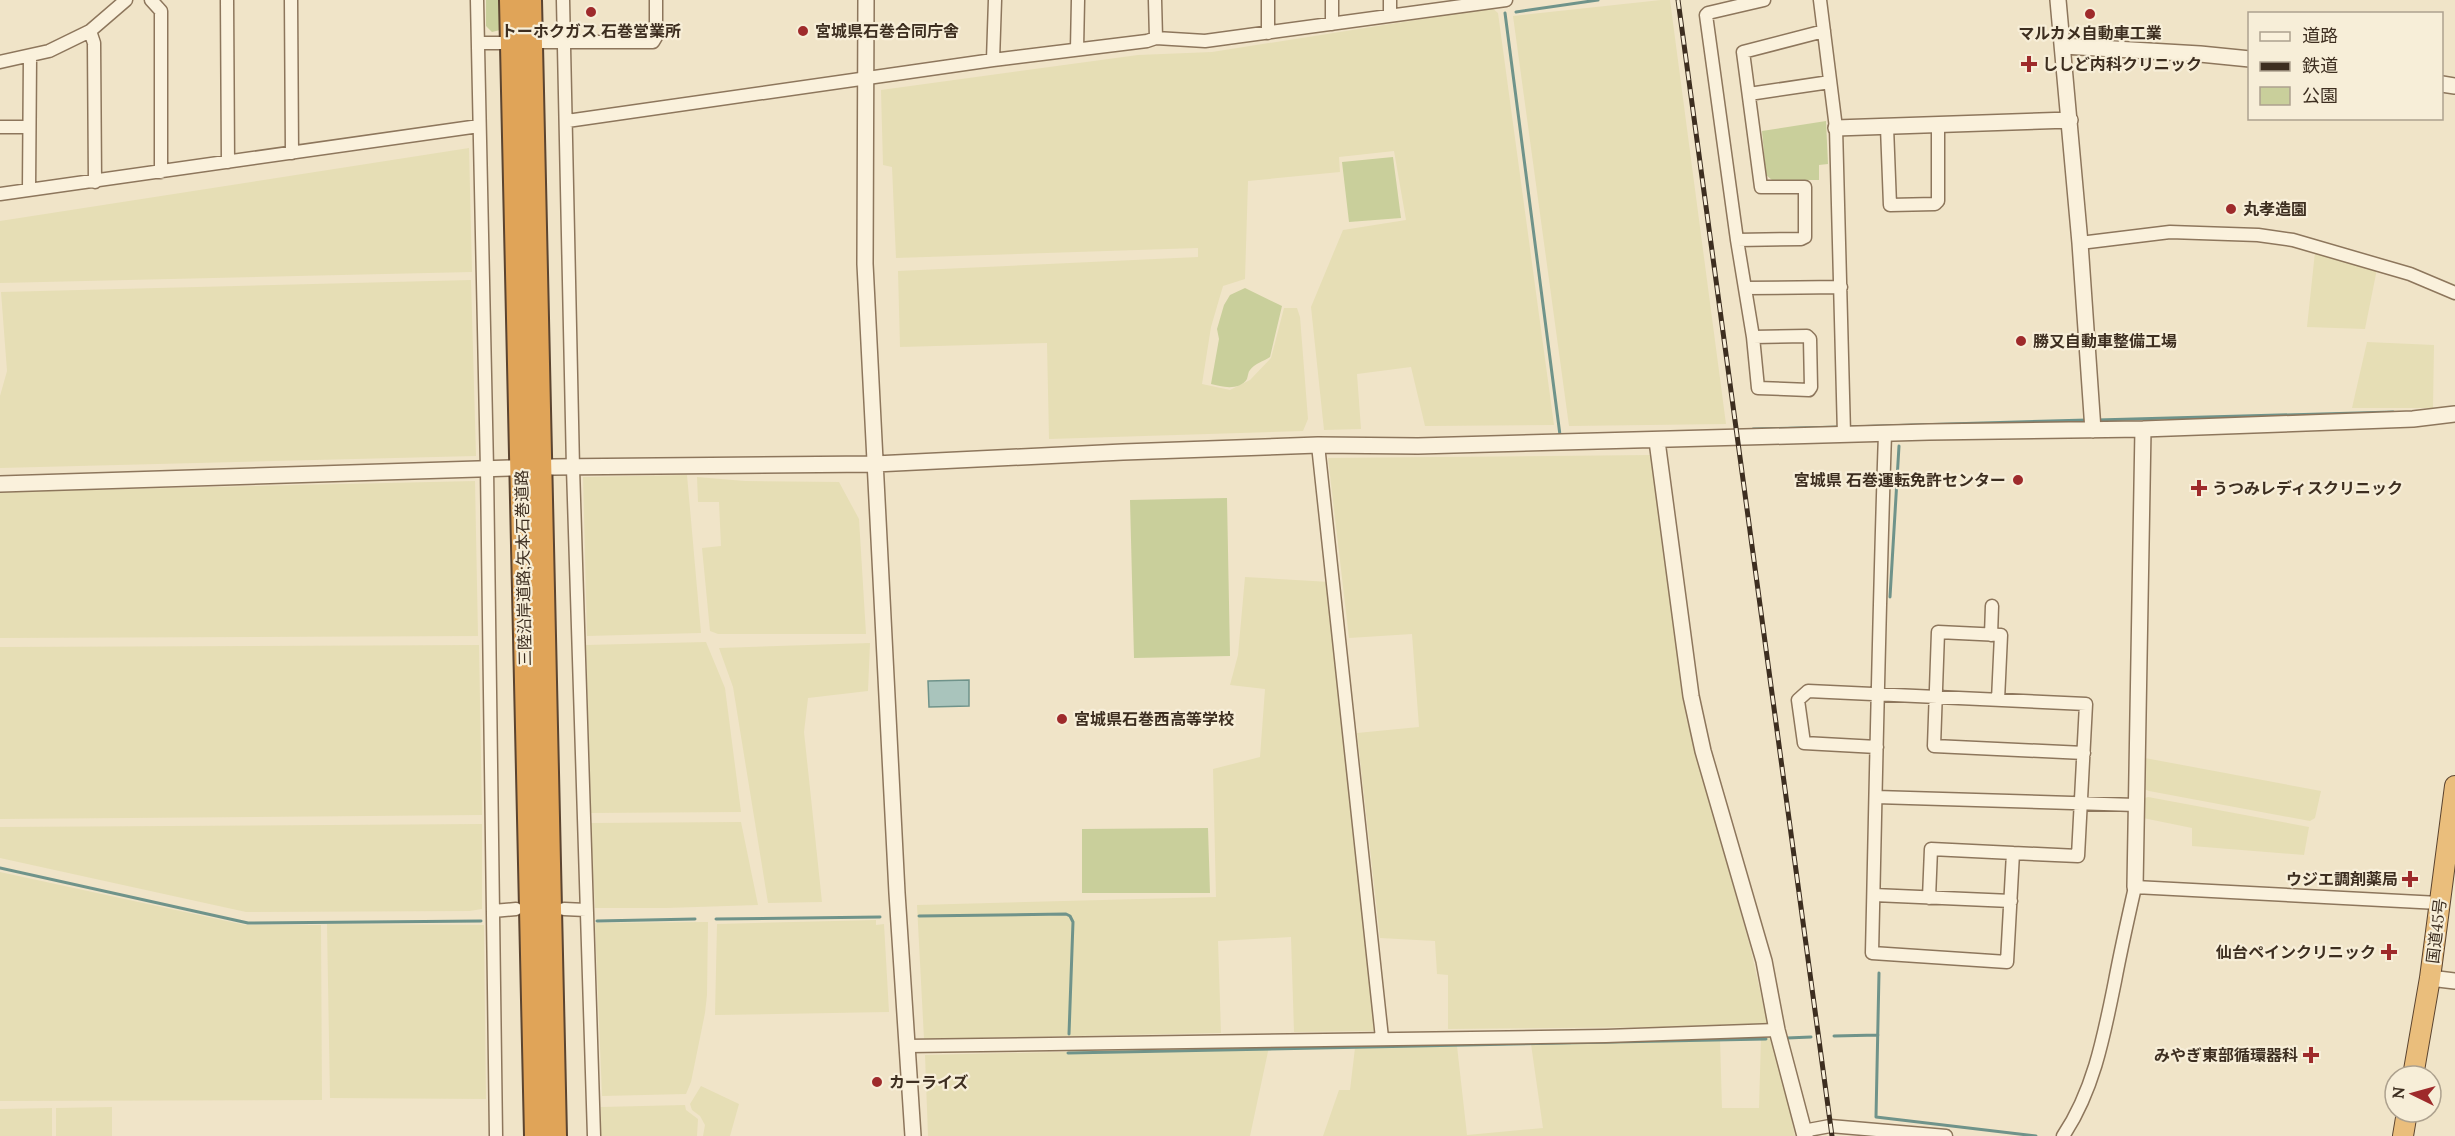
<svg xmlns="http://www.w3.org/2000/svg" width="2455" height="1136" font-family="Lora,'Noto Sans JP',serif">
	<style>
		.farmland { fill: #e6deb5 }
		.green { fill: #c9cf9b }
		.water { fill: #a9c4bc; stroke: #6f938a; stroke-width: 1.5 }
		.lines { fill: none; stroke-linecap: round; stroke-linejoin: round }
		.stream { stroke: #6f938a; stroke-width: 3 }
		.minor-casing { stroke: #8d765c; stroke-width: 15 }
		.tertiary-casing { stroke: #8d765c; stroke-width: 18 }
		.trunk-casing { stroke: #5b4430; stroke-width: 22 }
		.motorway-casing { stroke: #5b4430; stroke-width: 26 }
		.minor { stroke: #faf1dc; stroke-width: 12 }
		.tertiary { stroke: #faf1dc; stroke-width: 15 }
		.trunk { stroke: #eabe7c; stroke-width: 20 }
		.motorway { stroke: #e0a458; stroke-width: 22 }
		.rail-casing { stroke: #3d2e20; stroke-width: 5 }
		.rail { stroke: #f7eed8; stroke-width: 3; stroke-dasharray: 9; stroke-linecap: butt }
		.poi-dot { fill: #9e2a2b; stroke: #f7eed8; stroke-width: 2 }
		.labels { text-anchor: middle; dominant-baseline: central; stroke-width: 4.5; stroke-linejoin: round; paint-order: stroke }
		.poi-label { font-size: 16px; font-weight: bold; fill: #3d2e20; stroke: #f7eed8; text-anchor: start }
		.street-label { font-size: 16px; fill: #3d2e20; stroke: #f7eed8 }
	</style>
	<rect width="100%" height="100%" fill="#f0e4c8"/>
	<path class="farmland" d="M1661,0H1670L1726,424L1569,426L1513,16Z
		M1492,8L1498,13L1554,425L1425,426L1411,367L1357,374L1361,429L1324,430L1311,307L1343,230L1406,220L1394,151L1339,157L1340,172L1248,181L1245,279L1223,286L1211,327L1202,384L1230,390L1250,380L1271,358L1284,308H1297L1300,317L1308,419L1303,431L1049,439L1047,343L900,347L898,271L1198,257V248L896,258L892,167L883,165L881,90L1138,55L1212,52Z
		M469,148L472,272L0,283V221Z
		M2315,252L2377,269L2365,329L2307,327Z
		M471,280L476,456L0,468V396L7,371L1,292Z
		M2367,342L2434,345L2433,408H2352Z
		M1651,455L1686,717L1750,946L1768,1026L1448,1029V975L1437,974L1435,941L1380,938L1357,733L1419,727L1412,634L1349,638L1328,458Z
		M687,475L701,633L587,636L583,477Z
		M697,477L745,481L839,482L859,519L866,634H718L710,631L702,548L721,546L719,502H698Z
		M475,481L478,636L0,638V492Z
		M1245,577L1330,582L1377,1031L1294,1032L1291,937L1218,941L1221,1033L924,1039L917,905L1216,897L1213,769L1260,757L1265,689L1230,685L1238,655Z
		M706,642L725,688L741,812L591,813L586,645Z
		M870,643L868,691L808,698L804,732L822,902L768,903L733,687L719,648Z
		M479,645L482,815L0,819V647Z
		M2145,758L2321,791L2315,818L2310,821L2149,791L2144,789Z
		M2148,797L2309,827L2304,855L2192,846V828L2143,818L2145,798Z
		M741,822L758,905L666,908H595L590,823Z
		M482,824V909L470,911L246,912L0,858V827Z
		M0,872L245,925H321L322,1100L0,1101Z
		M876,920V925L884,924L889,1012L715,1015L717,924Z
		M708,922L707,995L705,1013L691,1082L686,1094L602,1096L595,923Z
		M327,924L484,925L486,1099L330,1098Z
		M1761,1038H1775L1795,1136H1323L1339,1090H1350L1355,1048L1457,1046L1467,1135L1543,1128L1531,1044L1720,1039L1722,1108H1759Z
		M1269,1047L1250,1136H928L925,1055Z
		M701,1086L739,1104L730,1136H703L705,1125L700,1116L692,1110L690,1104Z
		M685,1105L686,1110L698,1119L697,1136H601V1107Z
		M112,1107V1136H56V1108Z
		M52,1108V1136H0V1109Z"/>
	<path class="green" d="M486,0H499L500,30L492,32L486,26Z
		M1826,121L1828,164L1819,165V180H1772L1766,175L1762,131Z
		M1393,157L1401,218L1349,222L1342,162Z
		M1245,288L1282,306L1270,357C1264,361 1254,364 1250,370C1248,372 1248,376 1247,379C1239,391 1222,387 1211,384L1219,339L1217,329L1224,305L1230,295Z
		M1227,498L1230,656L1134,658L1130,500Z
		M1208,828L1210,893H1082V829Z"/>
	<path class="water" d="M969,680V706L929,707L928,681Z"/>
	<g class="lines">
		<path class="stream" d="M1516,12L1598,0
			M1505,13L1560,435
			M2097,420L2393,412
			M1848,427L2087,420
			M1753,429L1841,427
			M1890,597L1899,446
			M0,868L248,923L481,921
			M919,916L1066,914L1070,916L1073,922L1069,1034
			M716,919L880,917
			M597,921L695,919
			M1879,973L1876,1117L2036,1136
			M1834,1036L1878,1035
			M1787,1038L1811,1037
			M1068,1053L1766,1039"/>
		<g class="minor-casing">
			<path id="minor" d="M151,0L161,11V172
				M227,0L228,162
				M291,0L292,153
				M477,0L487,469L496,1136
				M563,0L573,468L594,1136
				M1155,0L1156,38
				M1332,0V24
				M1390,0V15
				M1820,0L1836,128L1844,434
				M90,31L94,43L95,182
				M1268,33V0
				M541,42H653L656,37V0
				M478,43H501
				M1077,49L1078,0
				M993,60L995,0
				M0,62L49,51L90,31L126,0
				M1749,94L1830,82
				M567,121L993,60L1147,41L1156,38L1205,41L1506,0
				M0,127H29
				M1887,127L1890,205L1935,204L1938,201V125
				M29,189L30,57
				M0,194L479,126
				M1737,240L1801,239L1805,237V187H1761L1743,52L1824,31
				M2080,243L2170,232L2258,235L2293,240L2410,274L2455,293
				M1745,288L1841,287
				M1753,337L1807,336L1810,339L1811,387L1809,390L1758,388L1753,337L1737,240L1706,15L1708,13L1764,0
				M1318,445L1382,1038
				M1991,635L1992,606
				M1998,700L2001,635L1938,632L1934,746L2084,753
				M1877,747L1804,743L1798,700L1808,691L2086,704L2078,856L2013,853L2007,962L1872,953C1876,780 1879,607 1885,434
				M1876,797L2136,805
				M1874,895L2011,901
				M1929,898L1931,849L2013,853
				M564,909L586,910
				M493,911L516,909
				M907,1046L1606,1036L1777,1030
				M1803,1131L1830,1126L1946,1136
				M2063,1136C2094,1090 2104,1035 2115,981C2121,949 2128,918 2135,887L2439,903"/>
		</g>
		<g class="tertiary-casing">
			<path id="tertiary" d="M866,0L865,264L897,893L913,1136
				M2058,0L2080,243L2093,430
				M2063,46L2200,54L2250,59
				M2442,84L2455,86
				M1836,128L2070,120
				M1657,441L1691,696L1703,751L1764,961L1777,1030L1805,1136
				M552,467L875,464L1123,452L1318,445L1418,446L1929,432L2143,429L2413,419L2455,414
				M0,484L511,468
				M2135,887L2143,429
				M2430,978L2455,981"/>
		</g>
		<g class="trunk-casing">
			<path id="trunk" d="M2413,1076L2430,978L2455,786
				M2403,1136L2407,1112"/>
		</g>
		<g class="motorway-casing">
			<path id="motorway" d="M511,0L536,1136
				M530,0L555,1136"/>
		</g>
		<use href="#minor" class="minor"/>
		<use href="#tertiary" class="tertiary"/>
		<use href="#trunk" class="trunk"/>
		<use href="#motorway" class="motorway"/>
		<g class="rail-casing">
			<path id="rail" d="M1678,0L1832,1136"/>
		</g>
		<use href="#rail" class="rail"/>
	</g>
	<g class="poi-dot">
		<circle cx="591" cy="12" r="6"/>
		<circle cx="2090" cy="14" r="6"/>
		<circle cx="803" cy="31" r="6"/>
		<path d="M2026 55h6v6h6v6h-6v6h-6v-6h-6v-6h6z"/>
		<circle cx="2231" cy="209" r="6"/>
		<circle cx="2021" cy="341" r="6"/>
		<circle cx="2018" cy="480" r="6"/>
		<path d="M2196 479h6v6h6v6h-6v6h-6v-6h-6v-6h6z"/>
		<circle cx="1062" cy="719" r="6"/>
		<path d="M2407 870h6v6h6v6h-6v6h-6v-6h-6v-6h6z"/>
		<path d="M2386 943h6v6h6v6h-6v6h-6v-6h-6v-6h6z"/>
		<path d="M2308 1046h6v6h6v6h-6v6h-6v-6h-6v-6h6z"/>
		<circle cx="877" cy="1082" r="6"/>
	</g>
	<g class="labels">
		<g class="poi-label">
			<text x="591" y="31" text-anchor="middle">トーホクガス 石巻営業所</text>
			<text x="815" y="31">宮城県石巻合同庁舎</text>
			<text x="2090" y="33" text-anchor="middle">マルカメ自動車工業</text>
			<text x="2042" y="64">ししど内科クリニック</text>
			<text x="2243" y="209">丸孝造園</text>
			<text x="2033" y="341">勝又自動車整備工場</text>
			<text x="2006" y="480" text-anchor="end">宮城県 石巻運転免許センター</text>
			<text x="2212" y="488">うつみレディスクリニック</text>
			<text x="1074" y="719">宮城県石巻西高等学校</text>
			<text x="2398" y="879" text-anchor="end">ウジエ調剤薬局</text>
			<text x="2376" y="952" text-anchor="end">仙台ペインクリニック</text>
			<text x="2298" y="1055" text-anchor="end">みやぎ東部循環器科</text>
			<text x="889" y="1082">カーライズ</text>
		</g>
		<g class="street-label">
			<text transform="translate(523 568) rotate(-91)">三陸沿岸道路;矢本石巻道路</text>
			<text transform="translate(2436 931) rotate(-83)">国道45号</text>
		</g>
	</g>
	<rect x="2248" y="12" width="195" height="108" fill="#f7eed8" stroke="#ada18e" stroke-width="1.5"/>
	<rect x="2260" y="32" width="30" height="9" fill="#faf1dc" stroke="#ada18e" stroke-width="1.5"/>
	<text x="2302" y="42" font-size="18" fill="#3d2e20">道路</text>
	<rect x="2260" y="62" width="30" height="9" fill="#3d2e20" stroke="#ada18e" stroke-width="1.5"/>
	<text x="2302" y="72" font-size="18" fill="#3d2e20">鉄道</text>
	<rect x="2260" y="87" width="30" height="18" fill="#c9cf9b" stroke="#ada18e" stroke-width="1.5"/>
	<text x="2302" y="102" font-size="18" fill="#3d2e20">公園</text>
	<g transform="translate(2413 1094) rotate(275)"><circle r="28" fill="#f7eed8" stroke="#ada18e" stroke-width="1.5"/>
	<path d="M0-4.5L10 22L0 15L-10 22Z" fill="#9e2a2b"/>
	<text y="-9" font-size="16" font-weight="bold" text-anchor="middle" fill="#3d2e20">N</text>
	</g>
</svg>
